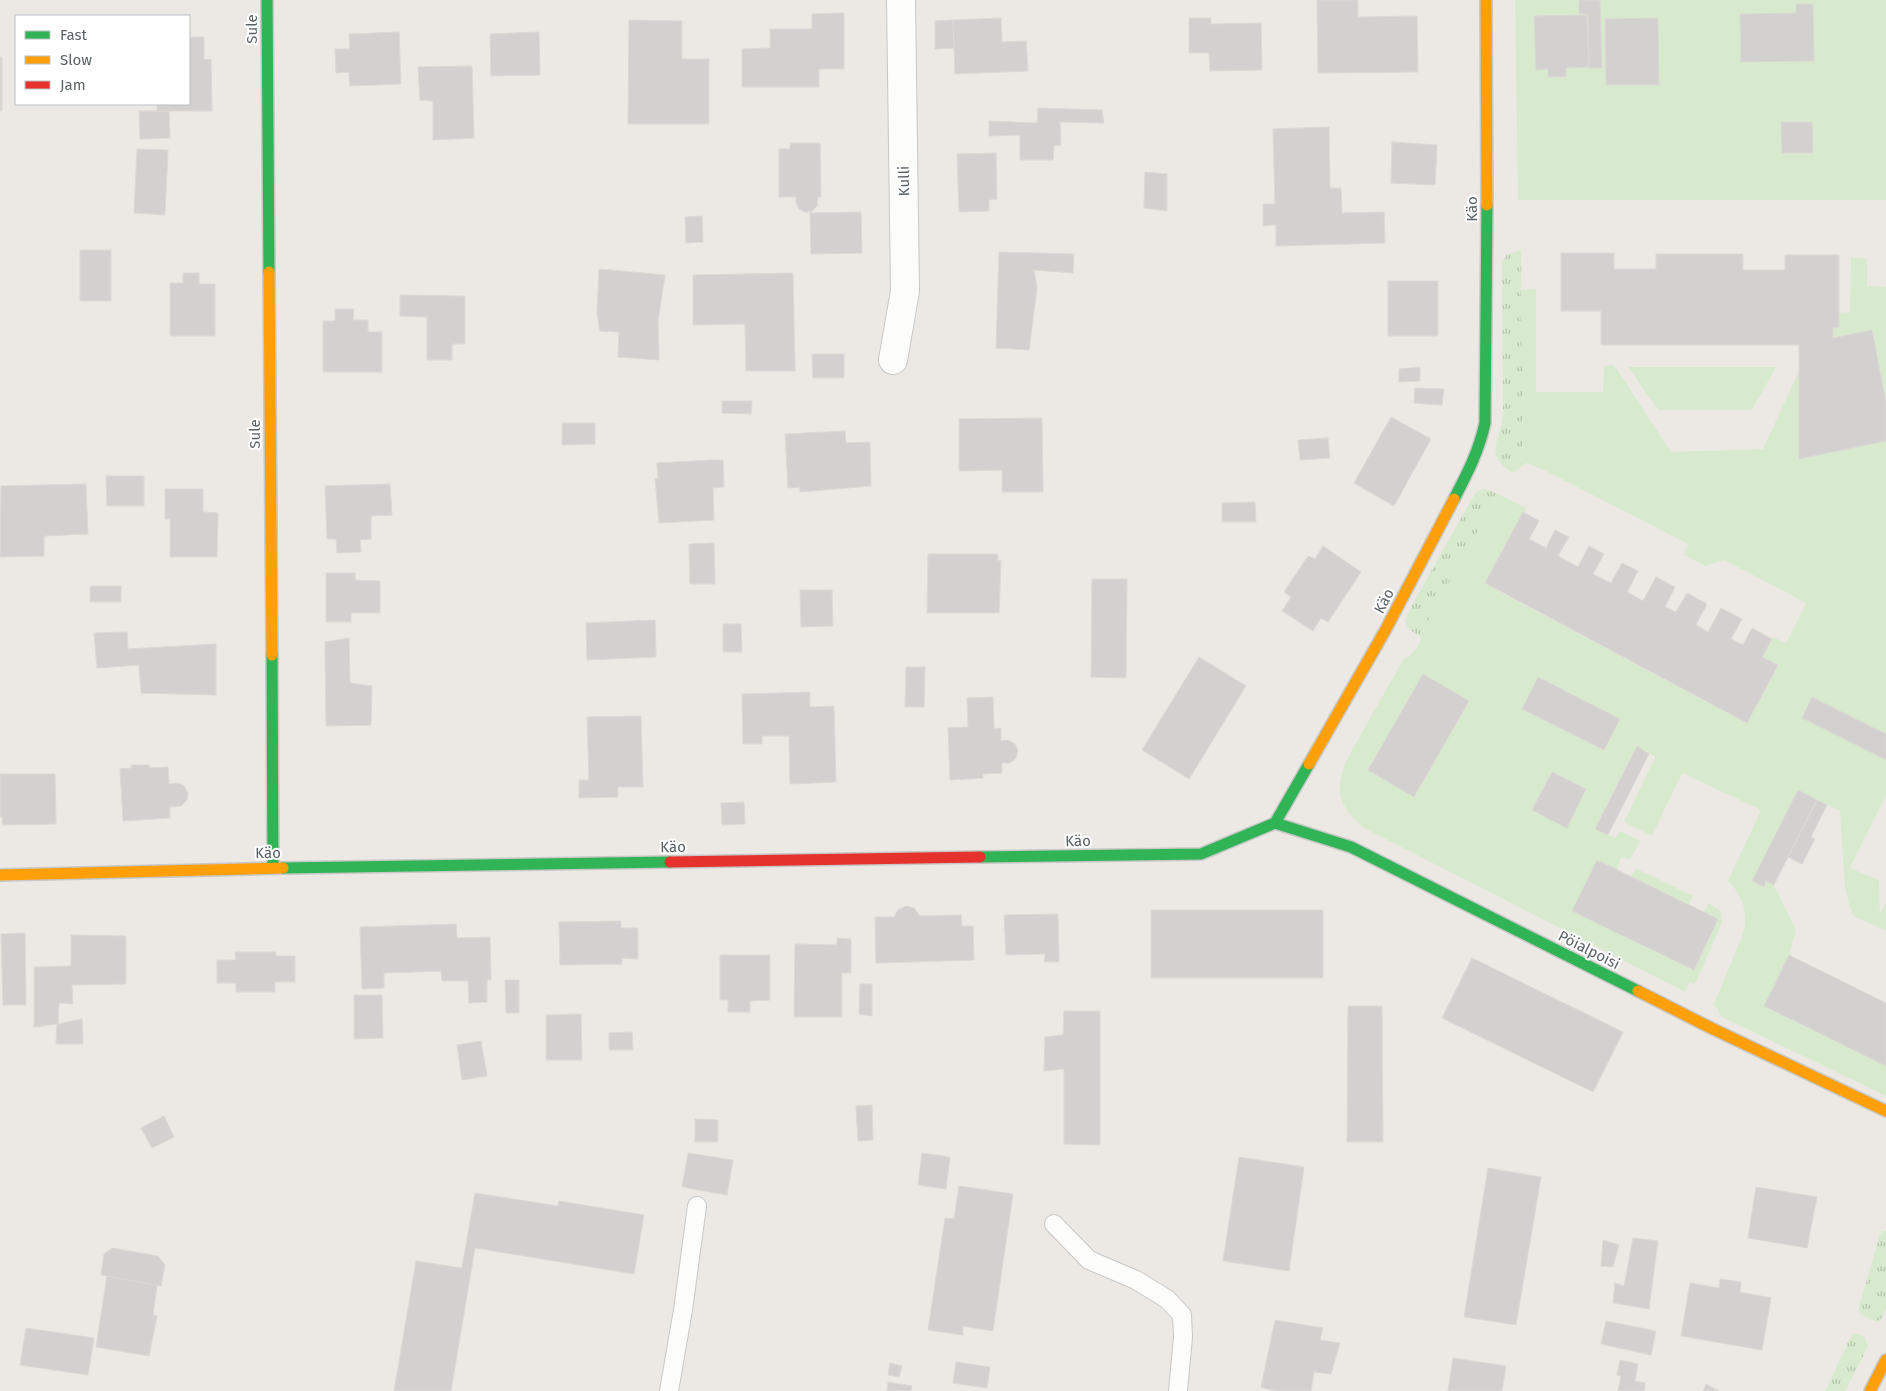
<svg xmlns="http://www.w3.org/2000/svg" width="1886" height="1391" font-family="'Fira Sans',sans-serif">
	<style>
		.grass { fill: url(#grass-tufts) }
		.garden { fill: #d8eace }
		.building { fill: #d3d1cf; stroke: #dcd8d4 }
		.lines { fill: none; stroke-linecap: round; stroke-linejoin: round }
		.lane-casing { stroke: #c7c8c6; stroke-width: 20 }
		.street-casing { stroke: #c7c8c6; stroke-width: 30 }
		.fast-casing { stroke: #c7c8c7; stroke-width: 14 }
		.slow-casing { stroke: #c7c8c7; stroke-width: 14 }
		.jam-casing { stroke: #c7c8c7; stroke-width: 14 }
		.lane { stroke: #fcfcfb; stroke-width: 18 }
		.street { stroke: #fcfcfb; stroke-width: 28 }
		.fast { stroke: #30b455; stroke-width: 11 }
		.slow { stroke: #ff9f0a; stroke-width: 11 }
		.jam { stroke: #e5322d; stroke-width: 11 }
		.labels { text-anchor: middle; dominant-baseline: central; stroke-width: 4; stroke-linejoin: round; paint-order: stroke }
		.street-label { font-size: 15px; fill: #5b6265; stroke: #fff }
	</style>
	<defs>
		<pattern id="grass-tufts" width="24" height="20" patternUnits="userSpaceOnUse" patternTransform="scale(1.25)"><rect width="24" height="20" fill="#d8eace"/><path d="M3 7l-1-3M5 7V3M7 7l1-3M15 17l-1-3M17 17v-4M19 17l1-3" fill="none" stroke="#b2c1ab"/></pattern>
	</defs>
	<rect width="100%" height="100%" fill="#ece9e5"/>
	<path class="grass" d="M1521,250L1523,457L1513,473C1482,453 1501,443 1503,413L1502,263L1507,254Z
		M1484,489L1498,494L1422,632V638L1408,628L1405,620L1414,601L1473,497L1476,492Z
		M1883,1231H1886V1309L1881,1319L1876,1322L1861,1315L1858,1310L1880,1234Z
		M1854,1333L1865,1337L1868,1347L1845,1391H1825L1851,1336Z"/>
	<path class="garden" d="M1515,0H1886V200H1518Z
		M1851,257L1867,259V286L1886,287V402L1872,331L1833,338V328L1839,327V313L1850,312Z
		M1536,289V392H1603L1604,366L1614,365L1671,452L1763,449L1799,371V459L1886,441V795L1850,868L1879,880L1880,914L1886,903V931L1852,915L1845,888L1840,811L1798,790L1753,881L1764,886L1766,881L1774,885L1796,930L1789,955L1764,1006L1886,1066V1096L1720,1016L1717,1008L1713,1006L1743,934C1749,913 1743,896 1728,881L1761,810L1682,773L1652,836L1624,822L1655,757L1637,746L1595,829L1615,838L1620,831L1640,841L1630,860L1624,857L1621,858L1617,870L1631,877L1635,868L1693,896L1689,905L1704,912L1708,903L1721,911L1722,923L1695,984L1690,982L1685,992L1364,828C1337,805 1334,789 1348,757L1403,660C1413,655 1422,643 1422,632L1498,494L1526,508L1485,584L1746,723L1777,665L1762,657L1773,637L1786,643L1806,603L1724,560L1705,566L1683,554L1688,544L1546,471L1526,463L1513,473L1523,457L1521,290Z
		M1628,367H1776L1752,410H1658Z"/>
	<path class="building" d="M1317,0H1358V17L1417,16L1418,72L1318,73Z
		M1579,0H1600L1602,68H1589L1588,14H1579Z
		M1796,4H1813L1814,61L1741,62L1740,14L1796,13Z
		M844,13V69H819V87H742V49L770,48V29H812V14Z
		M1587,15L1589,67L1566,68V77H1548V69L1536,70L1534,16Z
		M1001,18L1002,42L1026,41L1028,71L955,74L953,20Z
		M1189,18H1211V24L1261,23L1262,70L1210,71L1209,53H1189Z
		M1658,18L1659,85H1606L1605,19Z
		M629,20L682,21V59H709V124H628Z
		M953,20L954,48L935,49V21Z
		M399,32L401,84L350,86L349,72L336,73L335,49H350L349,34Z
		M539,32L540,75L491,76L490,34Z
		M189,37H204V60L211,59L212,111H157V104H189Z
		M0,57H2V111H0Z
		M472,66L474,138L433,140V101L420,100L418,67Z
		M1038,108L1102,110L1104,123L1060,122L1061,145L1054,146L1053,160H1020V135L989,136V121L1037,123Z
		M139,111H169L170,138L140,139Z
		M1781,122H1812L1813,153H1782Z
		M1329,127L1330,188H1341L1342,213L1384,212L1385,243L1276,246V225L1263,226V204H1275L1273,129Z
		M1392,142L1437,145L1435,185L1391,183Z
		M790,143H820L821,197H818L817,206L811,212H805L799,209L796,202V197H779V149H790Z
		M137,149L168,150L165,215L134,213Z
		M996,153L997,199L989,200V211L959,212L957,154Z
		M1145,172L1167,174V211L1144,208Z
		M861,212L862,253L811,254L810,213Z
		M702,216L703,242L686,243L685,217Z
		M80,250H111V301H80Z
		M999,252L1074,254L1073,273L1034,270L1037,288L1029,350L996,348Z
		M1561,253H1614V269H1656V254H1743V270H1785V255H1839V327L1833,328V338L1872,330L1886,402V441L1799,459V345H1601V311H1561Z
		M599,269L665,275L658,321L659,360L618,357L619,332L600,331L597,314Z
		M183,273H199V284H215V336H170V283H183Z
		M793,273L795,371H746L745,324L693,325V275Z
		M1388,281H1438V336H1388Z
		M400,295L465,296V344H452V360H427V317L400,316Z
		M335,309H354L353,320H368V332H382V372H323V321H335Z
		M812,354H844V378H813Z
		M1420,367V381L1399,382V369Z
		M1415,388L1444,389L1442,405L1414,403Z
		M722,401H752L751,414L722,413Z
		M1391,417L1431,439L1394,506L1354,483Z
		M1042,418L1043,492H1002V470L959,471V419Z
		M562,423H595V444L562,445Z
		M845,431L846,443L870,442L871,486L800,492V487L788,488L785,434Z
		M1328,438L1330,458L1300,460L1298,440Z
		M713,460H723L724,487L713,488L714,520L659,523L655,479H658L657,463Z
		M106,476H144V506H107Z
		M86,484L88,534L44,536V556L0,557L1,486Z
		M390,484L392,515L371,516V539L360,540L361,552L337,553L336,539H327L325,486Z
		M165,489H203V512L218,513L217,557H170V519H165Z
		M1255,502L1256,522H1222V503Z
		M1523,512L1539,521L1529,539L1546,548L1555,530L1569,537L1558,556L1578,567L1589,546L1604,554L1593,574L1611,583L1622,563L1638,571L1627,592L1643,601L1656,577L1675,587L1665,607L1676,612L1687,593L1707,604L1696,625L1708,632L1721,608L1742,619L1731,639L1743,645L1752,628L1772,639L1762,657L1778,665L1747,723L1485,583Z
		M714,543L715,584H690L689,544Z
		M1323,546L1361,572L1328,622L1321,618L1313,631L1282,611L1291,597L1284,592L1308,556L1315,559Z
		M928,554H998V561L1001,560L999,613H927Z
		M326,573H355V580L380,581V613H351V622H326Z
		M1092,579H1127L1126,678L1091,677Z
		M90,586H121V602H90Z
		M800,590H832L833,626L801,627Z
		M655,620L656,657L587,660L586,623Z
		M723,624H741L742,652H723Z
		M127,632L128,649L216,644V695L141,693L139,665L97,668L94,633Z
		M349,638L350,683L372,686L371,725L326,726L325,642Z
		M1199,657L1246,686L1189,779L1142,750Z
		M906,667H925L924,707H905Z
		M1423,674L1469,701L1414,797L1368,770Z
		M1538,677L1620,719L1604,750L1522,709Z
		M810,692V707L834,706L836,782L790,784L789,736H762V744H743L742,694Z
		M993,697L994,729L1001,728V741L1008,740L1015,744L1018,751L1016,758L1010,763H1002V773L983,774V778L950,780L948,728L968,727L967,698Z
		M1812,697L1886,734V760L1802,718Z
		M641,716L643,787H618V797L579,798V780H589L587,717Z
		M1637,746L1649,754L1608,835L1595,829Z
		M131,765H149L150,768L168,767L169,784L178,783L184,786L188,793L187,800L181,806L170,807V818L123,821L120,769L131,768Z
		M1552,772L1586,789L1567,828L1532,810Z
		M0,774H55L56,824L3,825L2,817H0Z
		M1798,790L1817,800L1774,885L1766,881L1764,887L1752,881Z
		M1817,800L1827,805L1811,837L1815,839L1802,864L1788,857Z
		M744,802L745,824L722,825L721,803Z
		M1597,860L1718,919L1694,970L1572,911Z
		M906,906L914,908L920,916L961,915L962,926H973L974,960L876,963L875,917H894L898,910Z
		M1151,910H1323V978H1151Z
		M1058,914L1059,962H1044L1045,954L1006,955L1004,915Z
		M621,921V928H638V959L622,958V964L560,965L559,922Z
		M456,924L457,938L490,937L491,980H487V1002L469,1003L468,981H442L441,971L384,973V988L362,989L360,927Z
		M25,933L26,1005H3L1,934Z
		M71,935L126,936V984L72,985L73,1004L59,1003L58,1024L82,1019L83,1044H56L57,1024L34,1027V967L71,966Z
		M837,938L851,939V973H842V1017H794L795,944L837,945Z
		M235,952H276V956H295V982H275V992H236V983H217V960H236Z
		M720,955H770V1000L750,1001V1012H728V1000H720Z
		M1789,955L1886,1003V1066L1764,1006Z
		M1472,958L1623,1032L1593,1092L1442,1018Z
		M505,980H519V1013H506Z
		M860,984H872V1016L859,1014Z
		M354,995H382L383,1038L354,1039Z
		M1348,1006H1382L1383,1142H1347Z
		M1064,1011H1100V1145L1064,1144V1069L1044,1071L1045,1037L1063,1035Z
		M581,1014L582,1060H546V1015Z
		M632,1032L633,1050H609V1033Z
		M481,1041L487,1076L462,1080L457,1045Z
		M872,1105L873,1140L858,1141L856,1106Z
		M164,1116L174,1137L152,1148L141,1128Z
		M695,1119L718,1120V1142H695Z
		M688,1153L733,1160L727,1195L682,1187Z
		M922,1153L950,1157L946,1189L918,1185Z
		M1239,1157L1304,1167L1289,1271L1223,1261Z
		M1488,1168L1541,1177L1516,1325L1464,1317Z
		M959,1186L1013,1194L993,1331L963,1326V1335L928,1330L945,1218L954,1219Z
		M1756,1187L1817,1197L1807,1248L1748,1238Z
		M475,1193L558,1206L559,1201L644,1215L634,1274L475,1248L451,1391H394L416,1261L462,1268Z
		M1633,1238L1658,1241L1649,1309L1613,1303L1615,1283L1624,1286Z
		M1603,1240L1619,1245L1613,1267L1601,1266Z
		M112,1248L158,1256L165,1265L161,1286L101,1275L104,1254Z
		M107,1276L157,1285L153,1315L157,1316L149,1356L96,1347Z
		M1720,1279L1741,1282L1740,1292L1771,1298L1762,1350L1681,1336L1690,1283L1719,1288Z
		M1275,1320L1323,1328L1320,1340L1340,1343L1331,1374L1314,1372L1311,1391H1275L1261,1387Z
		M1606,1321L1656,1331L1651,1355L1601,1344Z
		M26,1328L94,1338L88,1375L20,1365Z
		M1453,1358L1506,1366L1502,1391H1448Z
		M1620,1360L1638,1364L1635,1381L1645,1383L1644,1391H1618L1621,1376L1617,1375Z
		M956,1362L990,1367L987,1388L953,1383Z
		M890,1363L902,1366L899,1377L888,1375Z
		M888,1382L912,1386L911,1391H887Z
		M1706,1384L1719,1391H1703Z"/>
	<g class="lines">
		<g class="lane-casing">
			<path id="lane" d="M1054,1224L1089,1260L1136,1280L1167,1299L1182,1315L1183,1337L1178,1391
				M669,1391L683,1310L697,1206"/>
		</g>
		<g class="street-casing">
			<path id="street" d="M893,360L905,291L901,0"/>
		</g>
		<g class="fast-casing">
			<path id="fast" d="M267,0L269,272
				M1454,499C1467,474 1479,451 1485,423L1487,205
				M272,655L273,868
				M1275,823L1351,847L1638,991
				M980,857L1201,854L1275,823L1309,764
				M283,868L670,862"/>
		</g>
		<g class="slow-casing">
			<path id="slow" d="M1486,0L1487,205
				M269,272L272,655
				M1309,764L1386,629L1454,499
				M0,875L283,868
				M1638,991L1711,1028L1886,1111
				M1870,1391L1886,1360"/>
		</g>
		<g class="jam-casing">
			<path id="jam" d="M670,862L980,857"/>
		</g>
		<use href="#lane" class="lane"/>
		<use href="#street" class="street"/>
		<use href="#fast" class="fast"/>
		<use href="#slow" class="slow"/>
		<use href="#jam" class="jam"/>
	</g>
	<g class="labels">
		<g class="street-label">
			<text transform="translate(252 29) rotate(-90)">Sule</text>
			<text transform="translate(904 181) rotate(-91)">Kulli</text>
			<text transform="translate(1472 209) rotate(-90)">Käo</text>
			<text transform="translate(255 434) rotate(-90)">Sule</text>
			<text transform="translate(1384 601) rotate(-62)">Käo</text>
			<text transform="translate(1078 841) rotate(-1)">Käo</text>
			<text transform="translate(673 847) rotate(-1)">Käo</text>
			<text transform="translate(268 853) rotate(-1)">Käo</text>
			<text transform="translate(1589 950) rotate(27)">Pöialpoisi</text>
		</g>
	</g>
	<rect x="15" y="15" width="175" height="90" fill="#ffffff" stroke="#bdc0c1"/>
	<rect x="25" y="31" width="25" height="8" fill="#30b455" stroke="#bdc0c1"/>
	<text x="60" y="40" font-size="15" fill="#5b6265">Fast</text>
	<rect x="25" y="56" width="25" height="8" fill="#ff9f0a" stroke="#bdc0c1"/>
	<text x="60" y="65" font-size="15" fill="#5b6265">Slow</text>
	<rect x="25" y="81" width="25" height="8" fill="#e5322d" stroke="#bdc0c1"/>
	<text x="60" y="90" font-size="15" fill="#5b6265">Jam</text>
</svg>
